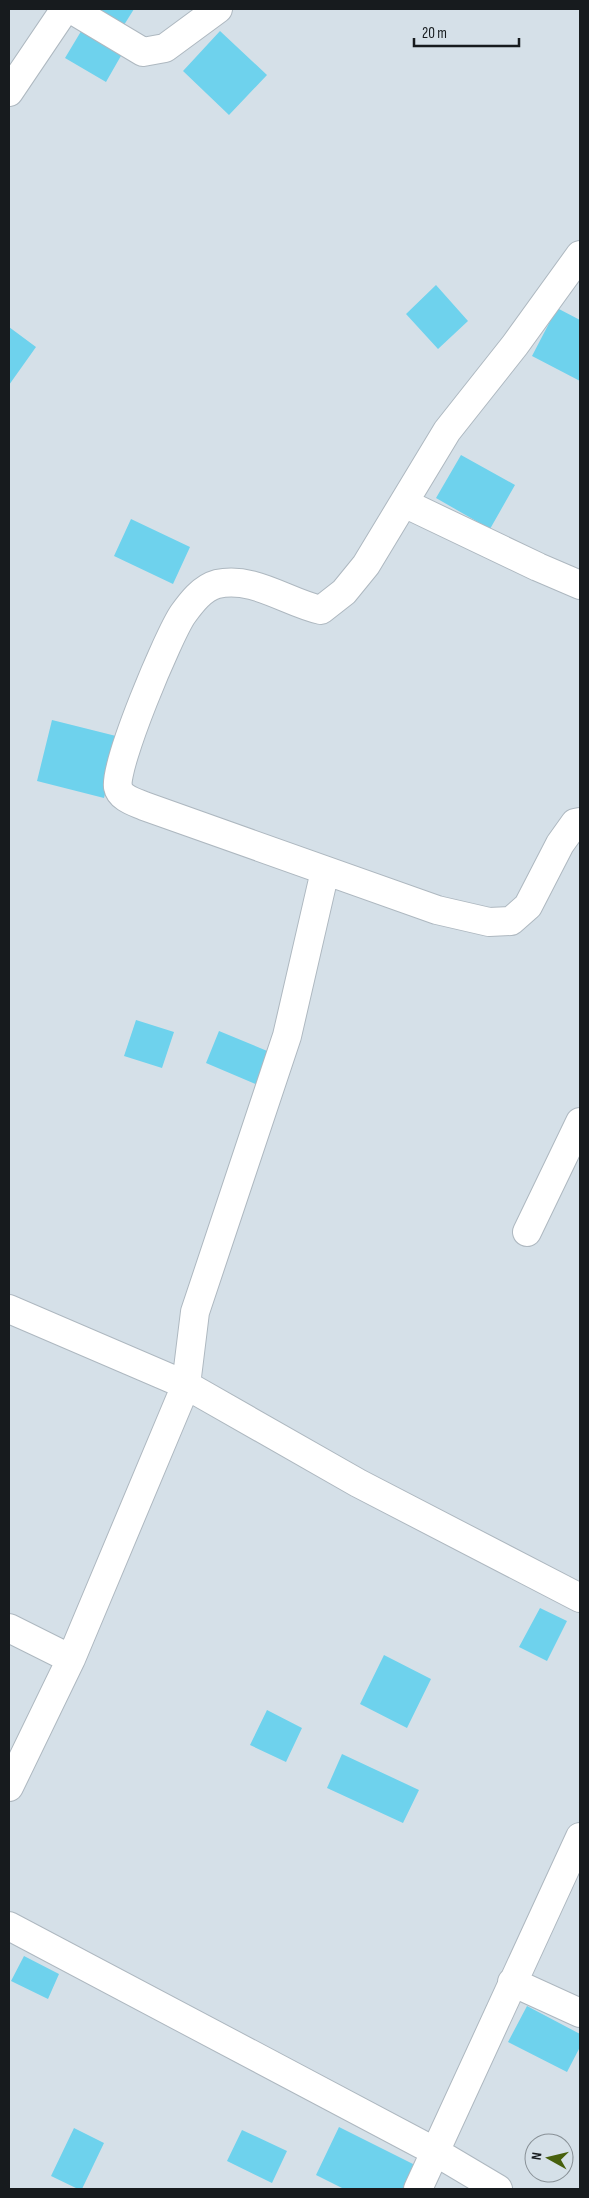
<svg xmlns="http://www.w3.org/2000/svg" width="589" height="2198" font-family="'Sofia Sans Condensed',sans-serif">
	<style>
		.building { fill: #6ed2ed }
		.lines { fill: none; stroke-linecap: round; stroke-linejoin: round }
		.minor-casing { stroke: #aeb8c0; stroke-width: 30 }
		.minor { stroke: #fff; stroke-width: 28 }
	</style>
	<rect width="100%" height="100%" fill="#d5e0e8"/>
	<path class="building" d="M96,9H134L119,33Z
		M86,23L126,47L106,82L65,58Z
		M220,31L267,75L229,115L183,71Z
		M436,285L468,321L438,349L406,314Z
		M557,308L580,320V381L532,356Z
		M9,327L36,347L9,385Z
		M461,455L515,485L490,529L436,498Z
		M131,519L190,547L173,584L114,556Z
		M52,720L120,737L104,798L37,781Z
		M136,1020L174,1032L162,1068L124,1056Z
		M219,1031L272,1053L258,1085L206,1063Z
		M540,1608L567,1621L547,1661L519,1647Z
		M384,1655L431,1679L407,1728L360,1704Z
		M267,1710L302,1728L286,1762L250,1745Z
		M342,1754L419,1790L403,1823L327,1788Z
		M24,1956L59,1974L48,1999L11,1981Z
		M527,2006L580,2034V2047L567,2072L508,2042Z
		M339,2127L417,2166L405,2189H344L316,2175Z
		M74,2128L104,2143L82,2189H78L51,2176Z
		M242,2130L287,2151L272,2183L227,2161Z"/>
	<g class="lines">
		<g class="minor-casing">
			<path id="minor" d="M71,9L143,52L165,48L218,9
				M9,92L65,9
				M580,255L515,345L447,431L366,565L344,592L321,610C286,602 254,576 217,584C202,588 191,603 183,614C169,634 113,767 118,787C120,798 135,802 144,806L437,910L489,922L511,921L528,906L560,844L575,823L580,822
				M404,503L538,567L580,585
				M325,871L287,1036L195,1312L186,1385L358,1483L580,1598
				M527,1232L580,1122
				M9,1309L186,1385L71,1659L9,1787
				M9,1628L71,1659
				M9,1926L434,2151L498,2189
				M512,1982L580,2013
				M418,2189L580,1837"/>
		</g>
		<use href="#minor" class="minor"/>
	</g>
	<rect width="589" height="2198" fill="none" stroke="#171b1e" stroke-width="20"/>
	<g transform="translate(549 2158) rotate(278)"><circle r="24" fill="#d5e0e8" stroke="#899197"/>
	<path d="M0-4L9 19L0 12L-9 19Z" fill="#47600d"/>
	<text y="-8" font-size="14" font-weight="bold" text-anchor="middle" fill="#171b1e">N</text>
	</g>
	<path d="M414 38v8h105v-8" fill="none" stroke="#171b1e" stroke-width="2.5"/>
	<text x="422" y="38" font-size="15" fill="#171b1e" stroke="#d5e0e8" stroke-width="4" paint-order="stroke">20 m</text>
</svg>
